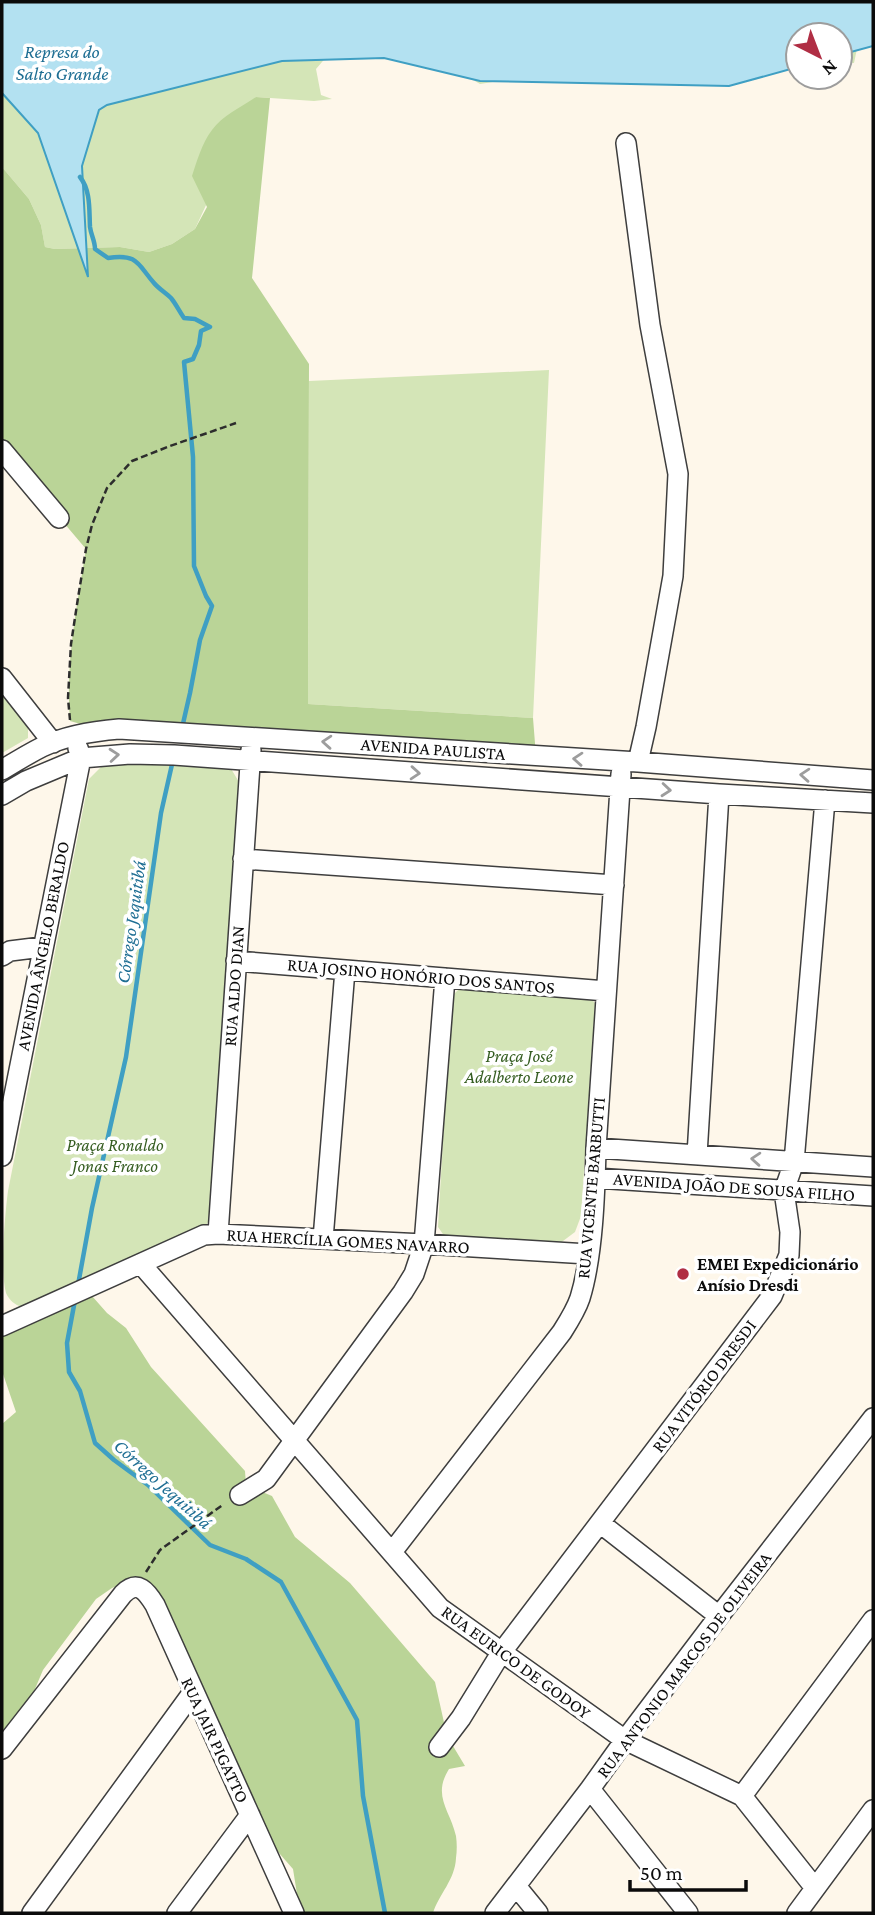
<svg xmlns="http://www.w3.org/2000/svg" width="875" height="1915" font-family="'Crimson Pro',serif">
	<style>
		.green { fill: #d4e5b7 }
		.forest { fill: #bad497 }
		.water { fill: #b3e1f1; stroke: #3f9fc3; stroke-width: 2 }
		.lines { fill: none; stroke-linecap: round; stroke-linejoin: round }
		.stream { stroke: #3f9fc3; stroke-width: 4.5 }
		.minor-casing { stroke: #3e3e3e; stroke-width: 22 }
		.path { stroke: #2d2d2d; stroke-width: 2.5; stroke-dasharray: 7 3.5; stroke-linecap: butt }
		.minor { stroke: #fff; stroke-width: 19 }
		.oneway { stroke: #9d9d9d }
		.poi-dot { fill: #b02e44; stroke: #fff; stroke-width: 2.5 }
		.labels { text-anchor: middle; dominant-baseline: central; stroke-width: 7; stroke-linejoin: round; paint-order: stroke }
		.street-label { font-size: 18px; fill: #0b0b0b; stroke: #fff }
		.park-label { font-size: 18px; font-style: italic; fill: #355d21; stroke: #fff }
		.poi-label { font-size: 18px; font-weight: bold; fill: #0b0b0b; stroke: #fff; text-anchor: start }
		.water-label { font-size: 19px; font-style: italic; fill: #1e6e93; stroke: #fff }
	</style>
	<rect width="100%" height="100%" fill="#fef7ea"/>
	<path class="green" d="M2,2H873V31L858,44L854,63L840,62V35H798L759,70L756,80L742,64L511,79L480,84C437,57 383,55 334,48L316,69L321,95L332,99L314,101L256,97L195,229L172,244L149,252L120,247L55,249L45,247L41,225L29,199L2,167Z
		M549,370L533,718L308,704L309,381Z
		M2,688L28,726V738L2,753Z
		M208,762L230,767L239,782L212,1191C212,1204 214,1218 204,1227L22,1307C15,1305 9,1300 6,1293C0,1271 5,1214 8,1191L89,779L105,763Z
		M460,988L589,997L595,1003L581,1216L575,1232L559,1244L445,1237L438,1227L451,1002L453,995Z"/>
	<path class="forest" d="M256,97L270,98L252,278L309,364L308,704L533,718L536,756L102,730L70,721C65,663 77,606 86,549L2,450V167L29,199L41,225L45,247L55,249L120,247L149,252L172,244L195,229L207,207L192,176C197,161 202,143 212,130C222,116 241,107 256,97Z
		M92,1296L107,1313L126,1328L151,1367L245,1471L246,1485L272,1496L295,1537L350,1583L435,1682L447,1736L465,1766L449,1769C432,1796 450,1810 456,1836C457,1843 457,1851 456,1858C455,1880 439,1894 433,1913H300L293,1869L272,1845L240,1791L228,1738L197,1703L175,1624L152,1585L129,1581L112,1588L96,1599L43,1670L32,1696L2,1737V1424L16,1412L2,1371V1338L11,1325Z"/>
	<path class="water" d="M2,2H873V46L840,55V35H798V67L729,86L480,81L384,58L282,61L107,105L99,110L82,166L88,277L38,133L2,93Z"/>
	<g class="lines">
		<path class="stream" d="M80,177C91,191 89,210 90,227C91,235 95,241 95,249L108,258C138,253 138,265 154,283C159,289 166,293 171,298C176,304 179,311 184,318L195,319L210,327L201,331L199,345L193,359L184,362L193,457L194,566L206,596L212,606L200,640L190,693L182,728
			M78,1285L92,1208L126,1057L161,813L173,760
			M75,1300L67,1343L69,1372L80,1391L95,1443L114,1460L148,1485L210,1545L246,1559L281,1582L357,1720L363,1796L385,1913"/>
		<g class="minor-casing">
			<path id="minor" d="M626,143L650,325L678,474L673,576L646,727L638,762
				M2,450L59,518
				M2,678L53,743
				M2,770C15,762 28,754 42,747C65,736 94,731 119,729L638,762L873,780
				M2,795L26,781L81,758L130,754L174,755L719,794L873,803
				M243,859L614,885
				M2,956L10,951L42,947
				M236,961L606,991
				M596,1148L873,1167
				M697,1155L719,794
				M2,1156L81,758L78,748
				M595,1178L873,1196
				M218,1234L251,750
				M323,1239L345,970
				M141,1264L440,1608L625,1740L742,1796L815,1888
				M2,1326L204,1235L218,1234L424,1244L588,1254
				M240,1495L266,1479L403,1292L414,1274L424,1244L445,978
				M600,1523L719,1616
				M392,1552L562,1332C569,1321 576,1310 580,1298C593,1256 595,1192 596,1148L621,774
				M439,1747L461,1718L501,1653L772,1296L789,1255L790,1232L784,1191L794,1162L825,800
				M2,1749L123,1594C138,1579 147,1592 155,1605L294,1913
				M590,1789L688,1913
				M742,1796L873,1620
				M516,1886L538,1913
				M32,1913L193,1692
				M177,1913L250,1815
				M495,1913L590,1789L625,1740L719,1616L873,1418
				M797,1913L873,1810"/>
		</g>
		<path class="path" d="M70,720L68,698L71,644L78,598L86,549L92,525L107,488L132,461L170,446L236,423
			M146,1572L160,1550L224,1504"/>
		<use href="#minor" class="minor"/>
	</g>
	<defs><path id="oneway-chevron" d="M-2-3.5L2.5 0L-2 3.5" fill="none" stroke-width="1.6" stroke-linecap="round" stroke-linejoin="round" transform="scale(1.75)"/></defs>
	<g class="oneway">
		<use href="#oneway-chevron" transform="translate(327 742) rotate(-176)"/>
		<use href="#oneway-chevron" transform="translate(114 755) rotate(-5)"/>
		<use href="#oneway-chevron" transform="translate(578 759) rotate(-176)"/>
		<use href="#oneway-chevron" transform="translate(415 773) rotate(4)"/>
		<use href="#oneway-chevron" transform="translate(805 775) rotate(-176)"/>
		<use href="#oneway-chevron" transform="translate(666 790) rotate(5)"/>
		<use href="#oneway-chevron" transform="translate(756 1159) rotate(-176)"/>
	</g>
	<circle class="poi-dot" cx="683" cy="1274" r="7"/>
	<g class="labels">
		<g class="street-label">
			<text transform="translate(433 749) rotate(4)">AVENIDA PAULISTA</text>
			<text transform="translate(43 946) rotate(-79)">AVENIDA ÂNGELO BERALDO</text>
			<text transform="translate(421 976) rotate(5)">RUA JOSINO HONÓRIO DOS SANTOS</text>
			<text transform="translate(234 986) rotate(-86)">RUA ALDO DIAN</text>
			<text transform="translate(734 1187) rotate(4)">AVENIDA JOÃO DE SOUSA FILHO</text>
			<text transform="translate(591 1188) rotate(-85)">RUA VICENTE BARBUTTI</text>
			<text transform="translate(348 1241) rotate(3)">RUA HERCÍLIA GOMES NAVARRO</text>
			<text transform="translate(704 1386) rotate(-53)">RUA VITÓRIO DRESDI</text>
			<text transform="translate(516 1662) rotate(36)">RUA EURICO DE GODOY</text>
			<text transform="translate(684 1665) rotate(-53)">RUA ANTONIO MARCOS DE OLIVEIRA</text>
			<text transform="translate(215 1740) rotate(65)">RUA JAIR PIGATTO</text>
		</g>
		<g class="park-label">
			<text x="519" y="1056">Praça José<tspan x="519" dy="21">Adalberto Leone</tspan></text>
			<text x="115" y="1145">Praça Ronaldo<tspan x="115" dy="21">Jonas Franco</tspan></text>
		</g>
		<g class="poi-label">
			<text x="697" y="1264">EMEI Expedicionário<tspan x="697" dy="21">Anísio Dresdi</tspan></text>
		</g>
		<g class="water-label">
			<text x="62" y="51">Represa do<tspan x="62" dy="22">Salto Grande</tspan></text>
			<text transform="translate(131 922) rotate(-82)">Córrego Jequitibá</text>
			<text transform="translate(163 1484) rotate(42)">Córrego Jequitibá</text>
		</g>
	</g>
	<rect width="875" height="1915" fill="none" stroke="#0b0b0b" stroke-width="7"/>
	<g transform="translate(819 56) rotate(138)"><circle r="33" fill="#ffffff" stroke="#9d9d9d" stroke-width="2"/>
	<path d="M0-5L12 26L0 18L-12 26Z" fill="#b02e44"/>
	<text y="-10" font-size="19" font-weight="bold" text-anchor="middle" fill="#0b0b0b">N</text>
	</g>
	<path d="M630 1880v10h116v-10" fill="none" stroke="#0b0b0b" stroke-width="3.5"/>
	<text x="640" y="1880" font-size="21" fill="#0b0b0b" stroke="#ffffff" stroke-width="5" paint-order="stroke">50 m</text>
</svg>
